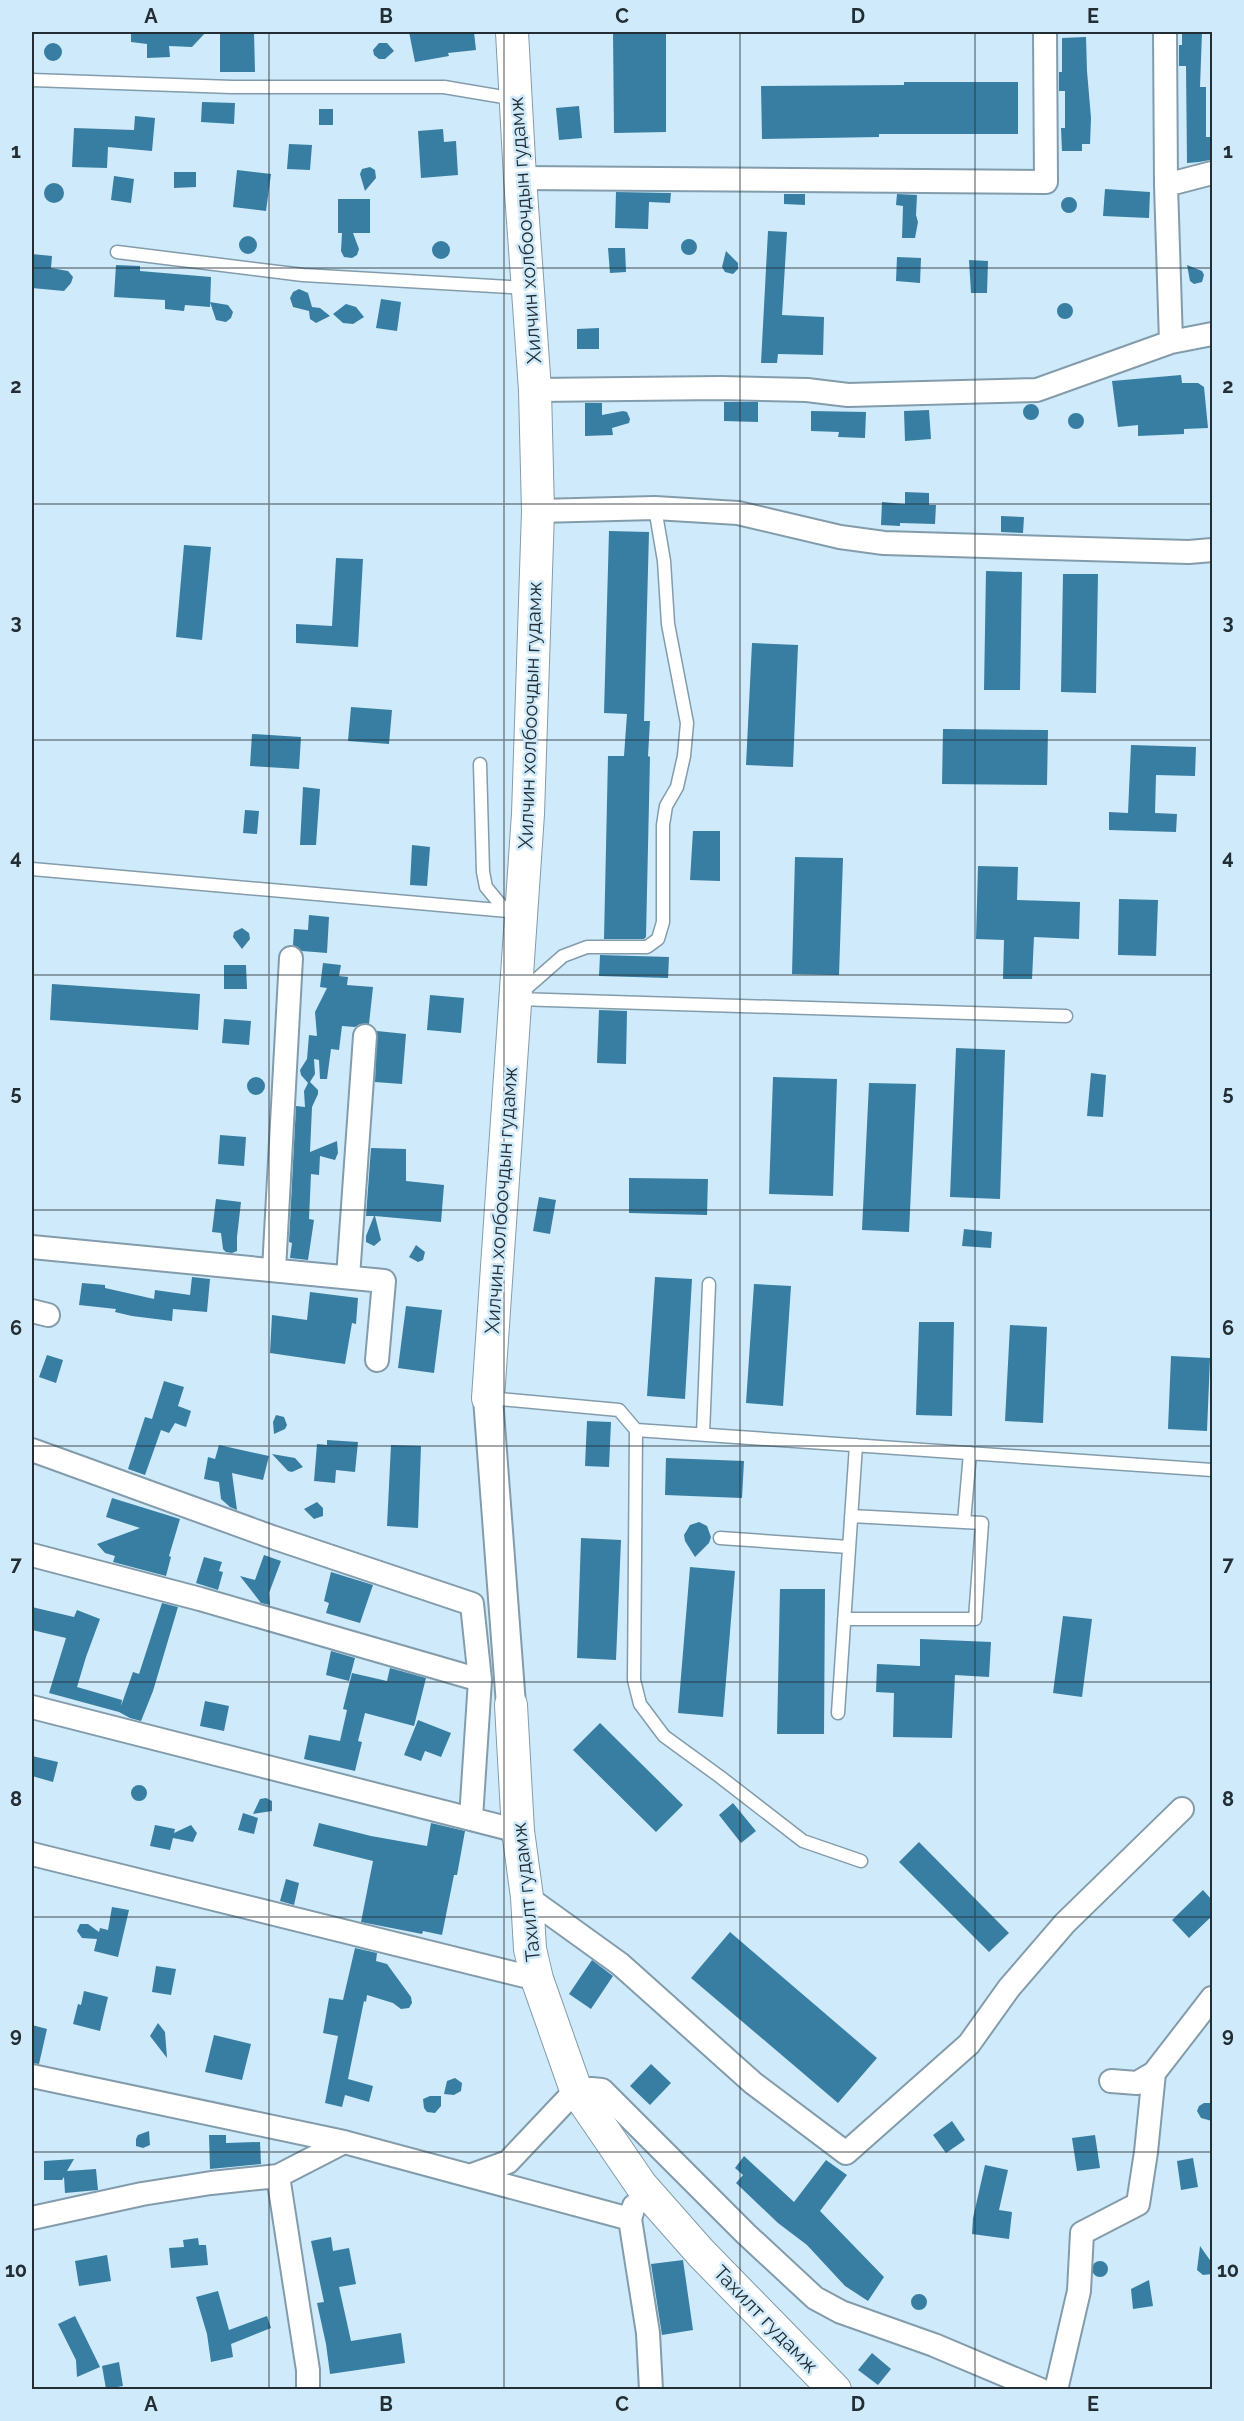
<svg xmlns="http://www.w3.org/2000/svg" width="1244" height="2421" font-family="Raleway,sans-serif">
	<style>
		.building { fill: #377ea2 }
		.lines { fill: none; stroke-linecap: round; stroke-linejoin: round }
		.service-casing { stroke: #839cab; stroke-width: 15 }
		.minor-casing { stroke: #839cab; stroke-width: 26 }
		.tertiary-casing { stroke: #839cab; stroke-width: 32 }
		.secondary-casing { stroke: #839cab; stroke-width: 34 }
		.service { stroke: #fff; stroke-width: 12 }
		.minor { stroke: #fff; stroke-width: 22 }
		.tertiary { stroke: #fff; stroke-width: 28 }
		.secondary { stroke: #fff; stroke-width: 32 }
		.grid { fill: none; stroke: #232e34; stroke-width: 1.5; stroke-opacity: 0.55 }
		.labels { text-anchor: middle; dominant-baseline: central; stroke-width: 5; stroke-linejoin: round; paint-order: stroke }
		.street-label { font-size: 20px; fill: #232e34; stroke: #cfeafa }
		.neatline { fill: none; stroke: #232e34; stroke-width: 2 }
		.grid-label { font-size: 20px; text-anchor: middle; font-weight: bold; fill: #232e34 }
	</style>
	<rect width="100%" height="100%" fill="#cfeafa"/>
	<path class="building" d="M131,32H206L192,47L169,46L170,57L147,58V44L131,42Z
		M220,32H254L255,72H220Z
		M409,32H474L476,50L448,53L449,56L415,62Z
		M613,32H666V132L614,133Z
		M1182,32H1202L1200,87H1206V137H1210V160L1199,162L1187,163L1186,66H1179V45H1182Z
		M1086,37L1087,71L1091,118L1090,144H1082V151H1062L1061,128H1065V91H1059V72H1062V38Z
		M44 52a9 9 0 1 1 18 0a9 9 0 1 1-18 0Z
		M379,43H387L394,51L385,59H379L374,55L373,50Z
		M904,82H1018V134H879V137L762,139L761,86L904,85Z
		M202,102L235,103L234,124L201,122Z
		M579,106L582,138L559,140L556,108Z
		M319,109H333V125H319Z
		M135,116L155,118L152,151L108,147L107,168L72,167L74,128L134,130Z
		M443,129L444,142L456,141L458,175L421,178L418,131Z
		M289,144L312,145L310,170L287,169Z
		M370,167L375,170L376,178L365,191L360,174L362,169Z
		M237,170L271,174L266,211L233,207Z
		M174,172H196V187L174,188Z
		M114,176L134,179L131,203L111,200Z
		M44 193a10 10 0 1 1 20 0a10 10 0 1 1-20 0Z
		M1105,189L1150,192L1149,218L1103,216Z
		M616,192L671,193L670,203L649,202L648,229L615,228Z
		M784,194H805V205L784,204Z
		M897,194L917,195L916,215L918,222L915,238H902L903,206L896,205Z
		M1061 205a8 8 0 1 1 16 0a8 8 0 1 1-16 0Z
		M338,199H370V233H353L359,249L357,255L352,258L344,257L341,251L342,233H338Z
		M768,231L787,232L782,315L824,317L823,355L778,354L777,363H761Z
		M239 245a9 9 0 1 1 18 0a9 9 0 1 1-18 0Z
		M681 247a8 8 0 1 1 16 0a8 8 0 1 1-16 0Z
		M432 250a9 9 0 1 1 18 0a9 9 0 1 1-18 0Z
		M608,248H625L626,272L610,273Z
		M726,251L738,263V269L733,274L725,272L722,267Z
		M32,254L52,256L51,268L68,271L73,277L71,283L64,291L32,288Z
		M897,257L921,258L920,283L896,281Z
		M969,260L988,261L987,293H971Z
		M116,265L140,266V271L211,277L210,307L185,305L184,311L165,309V300L114,297Z
		M1187,265L1202,271L1204,275L1202,282L1194,284L1190,281Z
		M299,289L308,293L312,307L320,308L330,316L316,323L310,319L309,311L293,307L290,298L293,292Z
		M381,299L401,302L397,331L376,328Z
		M210,302L228,305L233,312L231,318L226,322L216,320Z
		M1057 311a8 8 0 1 1 16 0a8 8 0 1 1-16 0Z
		M346,304L356,307L364,317L353,324L343,323L333,314Z
		M599,328V349H577V329Z
		M1181,375L1182,383H1198L1204,387L1208,428L1184,429V434L1138,436V425L1118,427L1112,381Z
		M724,402H758V422L724,421Z
		M585,403H602V415L623,411L627,412L630,419L629,423L612,428L613,435L585,436Z
		M1023 412a8 8 0 1 1 16 0a8 8 0 1 1-16 0Z
		M929,410L931,439L905,441L904,411Z
		M811,411L866,412L865,438L838,437L839,432L811,431Z
		M1068 421a8 8 0 1 1 16 0a8 8 0 1 1-16 0Z
		M905,492L929,493V505H936L935,524L900,523V526L881,525L882,502L905,504Z
		M1001,516L1024,517L1023,533L1001,532Z
		M609,531L649,532L644,721H650L648,756L650,757L646,937L644,939H604L608,756H624L627,714L604,713Z
		M184,545L211,547L202,640L176,637Z
		M336,558L363,559L358,647L296,643V624L332,626Z
		M986,571L1022,572L1020,690H984Z
		M1063,574H1098L1096,693L1061,692Z
		M752,643L798,645L793,767L746,765Z
		M351,707L392,710L389,744L348,741Z
		M943,729L1048,730L1047,785L942,784Z
		M252,734L301,737L299,769L250,766Z
		M1131,745L1196,747L1195,776L1156,775L1155,813L1177,814L1176,832L1109,830V812L1128,813Z
		M303,787L320,789L316,845H300Z
		M245,810L259,811L257,834L243,833Z
		M693,831H720V881L690,880Z
		M412,845L430,847L427,886L410,885Z
		M795,857L843,858L839,975L792,974Z
		M978,866L1018,867L1017,900L1080,902L1079,939L1034,937L1032,979H1003L1004,940L976,939Z
		M1119,899L1158,900L1156,956L1118,955Z
		M309,915L329,917L327,953L302,951L293,945L294,929L308,930Z
		M242,928L249,933L250,939L242,949L233,937L234,932Z
		M600,955L669,957L668,978L599,976Z
		M323,963L341,965L339,976L348,977L347,985L373,987L369,1024H360L355,1027L342,1026L339,1050L331,1049L327,1079H320L319,1060L314,1059L315,1074L310,1082L318,1090V1094L312,1107L310,1152L337,1141L338,1153L335,1160L320,1156L319,1175L311,1174L309,1219L314,1220L308,1260L290,1258L292,1243L289,1242L296,1106L305,1107L304,1091L308,1083L301,1075L300,1070L307,1059L309,1035L317,1036L315,1012L327,988L320,987Z
		M224,965H246L247,989H224Z
		M52,984L200,994L198,1030L50,1020Z
		M430,995L464,998L461,1033L427,1030Z
		M599,1010L627,1011L626,1064L597,1063Z
		M224,1019L251,1021L249,1045L222,1043Z
		M377,1031L406,1034L402,1084L375,1082Z
		M956,1048L1005,1050L1000,1199L950,1197Z
		M1091,1073L1106,1075L1103,1117L1087,1116Z
		M773,1077L837,1079L833,1196L769,1194Z
		M247 1086a9 9 0 1 1 18 0a9 9 0 1 1-18 0Z
		M869,1083L916,1084L909,1232L862,1230Z
		M220,1135L246,1137L244,1166L218,1164Z
		M371,1148L406,1149V1181L444,1185L441,1222L375,1216L381,1240L374,1246L366,1242V1236L374,1216H366Z
		M629,1178L708,1179L707,1215L629,1213Z
		M539,1197L556,1200L550,1234L533,1231Z
		M216,1199L241,1202L237,1237V1251L232,1253L226,1252L223,1249L221,1233L212,1232Z
		M964,1229L992,1232L991,1248L962,1246Z
		M416,1245L425,1252L423,1260L418,1262L409,1257Z
		M192,1277L210,1279L207,1312L173,1309L172,1321L132,1316L115,1312L116,1309L79,1305L82,1283L105,1285V1288L154,1299L155,1290L190,1295Z
		M655,1277L692,1279L685,1399L647,1396Z
		M754,1284L791,1286L783,1406L746,1403Z
		M310,1292L358,1298L356,1324L352,1323L345,1364L270,1353L272,1315L307,1320Z
		M406,1306L442,1310L434,1373L398,1368Z
		M919,1322H954L952,1416L916,1415Z
		M1010,1325L1047,1327L1043,1423L1005,1421Z
		M47,1355L63,1360L56,1383L39,1377Z
		M1171,1356L1210,1358L1207,1431L1168,1429Z
		M164,1381L184,1387L178,1406L191,1411L186,1427L175,1423L169,1433L161,1430L145,1475L128,1469L145,1417L152,1419Z
		M276,1415L284,1417L287,1425L285,1429L274,1434L273,1422Z
		M587,1421L611,1422L609,1467L585,1466Z
		M327,1440L358,1442L355,1472L336,1470L335,1483L314,1481L317,1444L327,1445Z
		M219,1445L269,1456L263,1480L232,1473L237,1510L230,1507L221,1499L219,1482L204,1479L208,1457L215,1459Z
		M391,1445L421,1446L418,1528L387,1526Z
		M272,1454L295,1458L303,1467L292,1472L288,1471Z
		M666,1458L744,1461L742,1498L665,1495Z
		M112,1498L180,1519L169,1556L171,1557L166,1576L113,1562L115,1556L105,1553L97,1544L140,1528L106,1517Z
		M317,1502L323,1508V1516L314,1519L304,1509Z
		M699,1522L707,1526L711,1537L709,1543L695,1557L685,1541L684,1535L690,1525Z
		M581,1538L621,1540L616,1660L577,1658Z
		M264,1555L281,1561L269,1593L270,1605L261,1603L240,1576L255,1580Z
		M204,1557L222,1562L219,1571L223,1572L218,1590L196,1583Z
		M690,1567L735,1571L723,1717L678,1713Z
		M331,1572L373,1585L360,1623L326,1613L329,1603L324,1601Z
		M780,1589H825L824,1734H777Z
		M162,1603L178,1607L153,1691L141,1721L130,1718L119,1712L49,1693L66,1638L32,1630V1607L74,1617L77,1610L100,1619L86,1657L77,1687L122,1700L121,1706L133,1672L139,1674Z
		M1063,1616L1092,1619L1082,1697L1053,1693Z
		M920,1639L991,1642L989,1677L955,1675L952,1738L893,1737L894,1693L876,1692L877,1664L920,1666Z
		M331,1651L355,1658L349,1681L326,1675Z
		M390,1668L426,1678L414,1726L365,1713L358,1741L362,1742L355,1771L304,1759L309,1735L340,1741L347,1710L343,1709L352,1673L387,1681Z
		M205,1701L229,1706L224,1731L200,1726Z
		M418,1720L451,1733L441,1757L425,1751L421,1761L404,1755Z
		M600,1723L683,1805L656,1832L573,1750Z
		M32,1756L58,1762L53,1782L32,1776Z
		M131 1793a8 8 0 1 1 16 0a8 8 0 1 1-16 0Z
		M266,1798L272,1801V1811L253,1814L260,1799Z
		M733,1803L756,1831L741,1843L719,1815Z
		M243,1813L258,1818L254,1834L238,1830Z
		M319,1823L371,1836L427,1846L431,1823L465,1831L457,1875H454L442,1935L423,1931L422,1934L361,1922L373,1861L313,1846Z
		M155,1825L175,1829L174,1833L191,1825L197,1833L193,1842L173,1838L170,1850L150,1846Z
		M919,1842L1009,1933L989,1952L899,1862Z
		M286,1879L299,1883L294,1905L280,1901Z
		M1203,1890L1212,1900V1916L1189,1938L1172,1920Z
		M112,1907L129,1910L118,1957L94,1951L97,1939L82,1938L77,1931L80,1924H88L99,1932L100,1928L108,1930Z
		M730,1932L877,2058L838,2103L691,1978Z
		M355,1948L377,1953L376,1961L387,1964L411,1997L412,2003L409,2008L401,2009L393,2003L367,1995L366,2002L364,2001L348,2079L373,2086L369,2102L345,2095L342,2107L325,2103L338,2036L323,2033L329,1998L343,2000Z
		M592,1960L613,1976L591,2009L569,1994Z
		M156,1966L176,1969L171,1995L152,1992Z
		M84,1991L108,1997L100,2031L73,2024L78,2004L81,2005Z
		M158,2023L165,2032L167,2058L150,2036Z
		M32,2025L47,2029L39,2064L32,2063Z
		M214,2035L251,2044L242,2080L205,2072Z
		M651,2064L671,2083L650,2105L630,2086Z
		M455,2078L462,2083L461,2091L454,2095L444,2094L447,2081Z
		M430,2096H441V2106L435,2113L427,2112L424,2108L423,2099Z
		M1212,2103V2121L1201,2118L1197,2111L1199,2106L1204,2103Z
		M952,2121L965,2140L946,2153L933,2135Z
		M149,2131L150,2145L143,2148L136,2146V2139L138,2135Z
		M209,2135H226V2143L260,2142L261,2164L210,2169Z
		M1095,2135L1100,2168L1077,2171L1072,2138Z
		M744,2156L794,2202L826,2160L847,2175L820,2211L884,2277L868,2301L845,2286L807,2245L778,2223L736,2183L743,2175L735,2168Z
		M1193,2158L1198,2187L1181,2190L1177,2161Z
		M74,2159L67,2171L96,2169L98,2190L65,2193L64,2177L62,2180H44V2161Z
		M985,2165L1008,2170L999,2210L1012,2212L1009,2239L972,2234L973,2218Z
		M331,2237L333,2251L349,2248L356,2284L339,2287L351,2341L401,2333L405,2363L330,2374L326,2344L317,2303L324,2302L311,2241Z
		M198,2238L199,2245H206L208,2265L171,2268L169,2248L184,2247L183,2240Z
		M1200,2246L1212,2263V2274L1203,2275L1197,2270Z
		M107,2255L111,2281L79,2286L75,2261Z
		M683,2260L693,2330L662,2335L651,2264Z
		M1092 2269a8 8 0 1 1 16 0a8 8 0 1 1-16 0Z
		M1149,2280L1153,2306L1133,2309L1131,2289Z
		M218,2291L229,2330L267,2316L271,2328L231,2344L233,2357L211,2362L207,2334L196,2297Z
		M911 2302a8 8 0 1 1 16 0a8 8 0 1 1-16 0Z
		M75,2316L100,2367L77,2377L76,2360L58,2324Z
		M872,2353L891,2369L878,2385L858,2370Z
		M119,2362L123,2386L106,2389L102,2366Z"/>
	<g class="lines">
		<g class="service-casing">
			<path id="service" d="M32,80L232,87H444L515,99
				M117,252L303,275L527,288
				M480,764L483,872L486,887L505,910
				M32,869L520,912
				M522,992L563,956L587,947H647L658,939L663,922V825L666,806L677,787L684,756L687,723L668,624L664,561L655,508
				M516,999L1066,1016
				M489,1398L619,1410L636,1430L1212,1470
				M636,1430L634,1680L640,1704L664,1736L719,1776L803,1841L861,1861
				M703,1434L709,1284
				M964,1522L970,1453
				M720,1538L849,1547
				M844,1619H975L982,1523L851,1516
				M838,1713L856,1445"/>
		</g>
		<g class="minor-casing">
			<path id="minor" d="M1165,32L1166,185L1171,342
				M520,178L1046,182L1045,32
				M1166,185L1212,173
				M535,390L720,388L807,390L848,395L1037,390L1171,342L1212,334
				M538,511L655,508L738,513L840,537L884,543L1189,552L1212,550
				M32,1247L384,1281L377,1360
				M274,1270L291,958
				M348,1277L365,1036
				M32,1311L48,1315
				M32,1450L272,1537L472,1604L480,1680L471,1818
				M32,1555L200,1599L480,1680
				M32,1707L518,1831
				M32,1854L537,1979
				M527,1897L620,1964L753,2083L846,2153L969,2044L1009,1988L1065,1923L1182,1809
				M32,2076L344,2142L630,2219
				M1111,2081L1137,2083L1154,2073
				M472,2175L508,2162L576,2090L591,2089L602,2090L746,2234L815,2298L841,2312L934,2345L1041,2390
				M278,2176L308,2370V2390
				M634,2206L630,2219L648,2333L651,2390
				M32,2218L142,2194L211,2183L278,2176L344,2142
				M1056,2390L1079,2291L1082,2233L1138,2204L1146,2152L1154,2073L1212,1998"/>
		</g>
		<g class="tertiary-casing">
			<path id="tertiary" d="M488,1398L511,1705"/>
		</g>
		<g class="secondary-casing">
			<path id="secondary" d="M488,1398L528,814L538,511L535,390L520,178L512,32
				M511,1705L518,1831L527,1897L530,1949L537,1979L576,2090L641,2185L701,2253L835,2390"/>
		</g>
		<use href="#service" class="service"/>
		<use href="#minor" class="minor"/>
		<use href="#tertiary" class="tertiary"/>
		<use href="#secondary" class="secondary"/>
	</g>
	<path class="grid" d="M269,32V2390M504,32V2390M740,32V2390M975,32V2390M32,268H1212M32,504H1212M32,740H1212M32,975H1212M32,1210H1212M32,1446H1212M32,1682H1212M32,1917H1212M32,2152H1212"/>
	<g class="labels">
		<g class="street-label">
			<text transform="translate(525 230) rotate(-94)">Хилчин холбоочдын гудамж</text>
			<text transform="translate(530 715) rotate(-88)">Хилчин холбоочдын гудамж</text>
			<text transform="translate(501 1200) rotate(-86)">Хилчин холбоочдын гудамж</text>
			<text transform="translate(526 1892) rotate(-96)">Тахилт гудамж</text>
			<text transform="translate(766 2319) rotate(46)">Тахилт гудамж</text>
		</g>
	</g>
	<rect width="1244" height="2421" fill="none" stroke="#cfeafa" stroke-width="66"/>
	<rect x="33" y="33" width="1178" height="2355" class="neatline"/>
	<g class="grid-label">
		<text x="151" y="23">A</text>
		<text x="386" y="23">B</text>
		<text x="622" y="23">C</text>
		<text x="858" y="23">D</text>
		<text x="1093" y="23">E</text>
		<text x="16" y="158">1</text>
		<text x="1228" y="158">1</text>
		<text x="16" y="393">2</text>
		<text x="1228" y="393">2</text>
		<text x="16" y="629">3</text>
		<text x="1228" y="629">3</text>
		<text x="16" y="864">4</text>
		<text x="1228" y="864">4</text>
		<text x="16" y="1100">5</text>
		<text x="1228" y="1100">5</text>
		<text x="16" y="1335">6</text>
		<text x="1228" y="1335">6</text>
		<text x="16" y="1571">7</text>
		<text x="1228" y="1571">7</text>
		<text x="16" y="1806">8</text>
		<text x="1228" y="1806">8</text>
		<text x="16" y="2042">9</text>
		<text x="1228" y="2042">9</text>
		<text x="16" y="2277">10</text>
		<text x="1228" y="2277">10</text>
		<text x="151" y="2411">A</text>
		<text x="386" y="2411">B</text>
		<text x="622" y="2411">C</text>
		<text x="858" y="2411">D</text>
		<text x="1093" y="2411">E</text>
	</g>
</svg>
